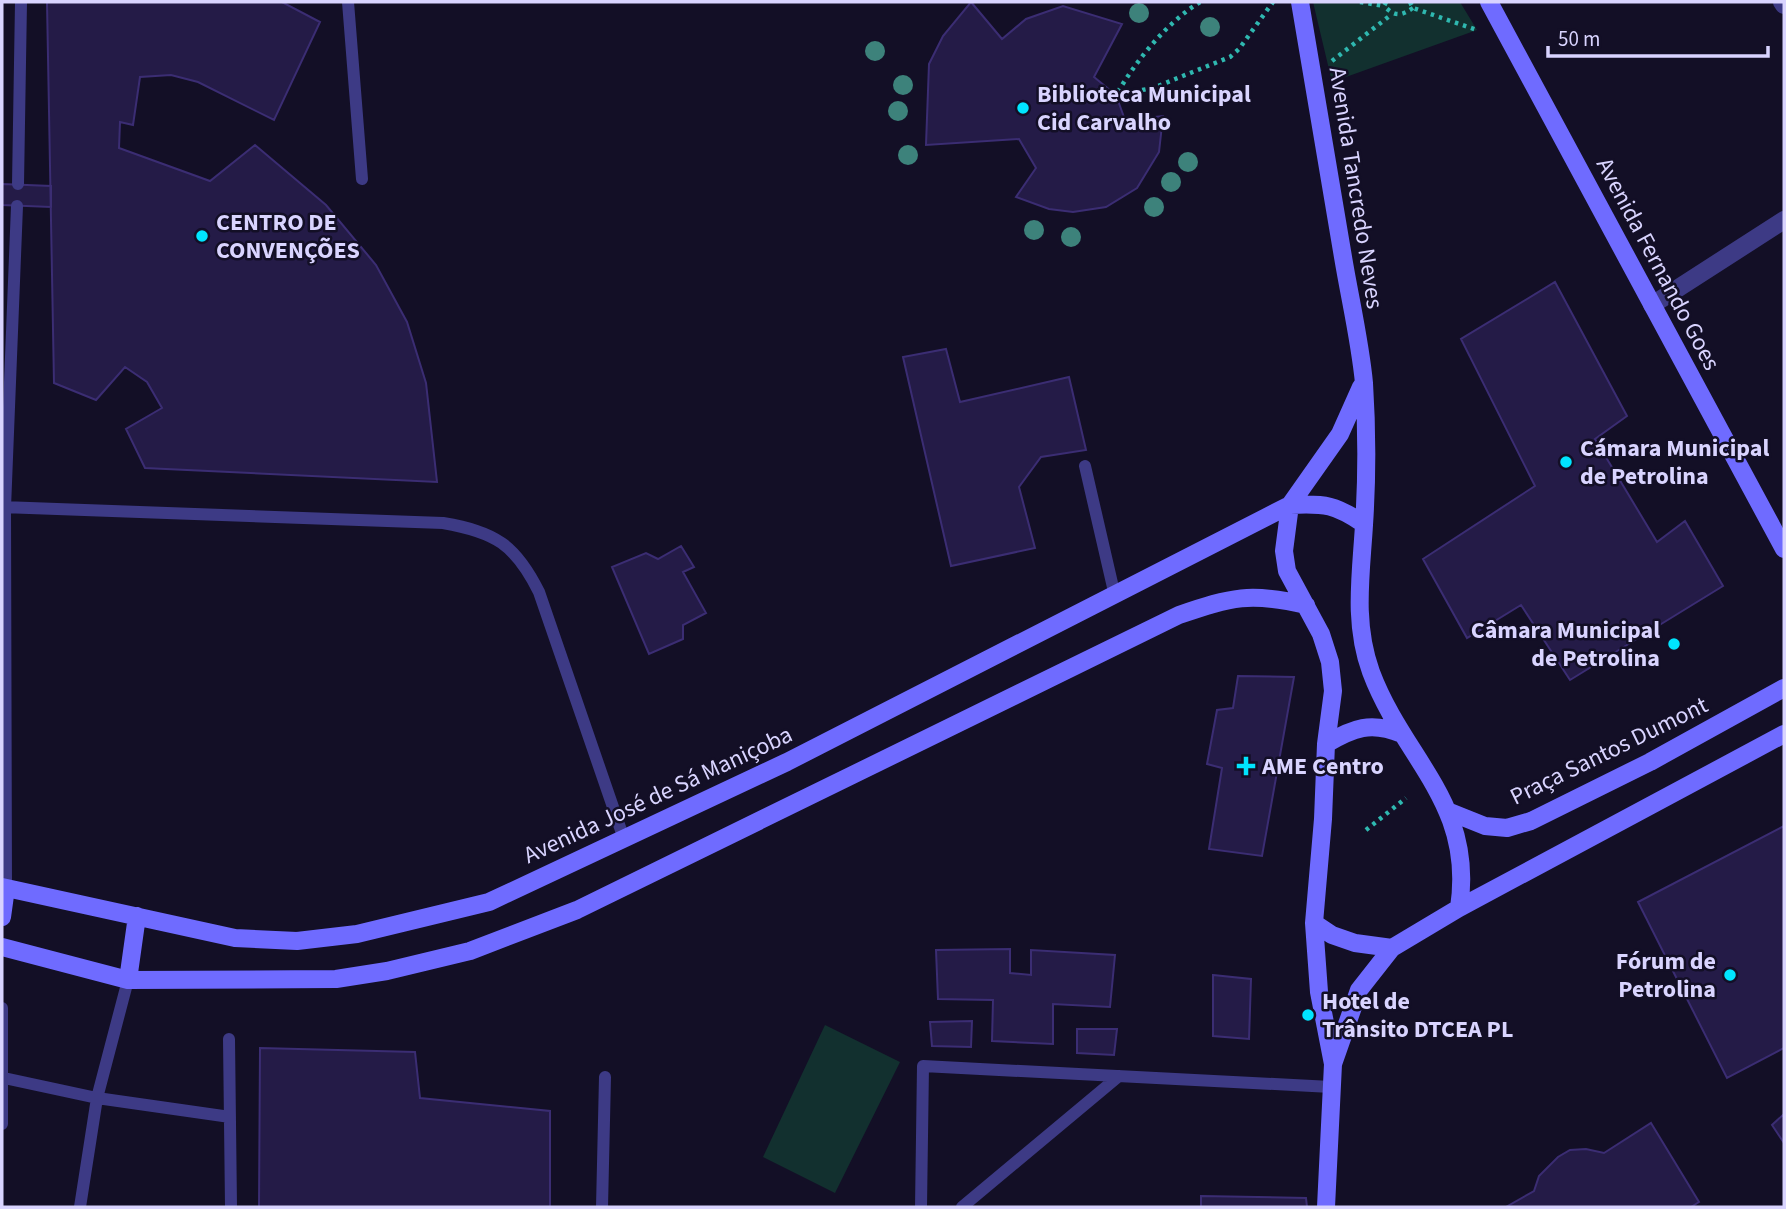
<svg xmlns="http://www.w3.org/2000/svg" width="1786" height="1209" font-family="'Source Sans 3',sans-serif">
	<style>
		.green { fill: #12302f }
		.building { fill: #241b47; stroke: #3b2d73; stroke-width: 2 }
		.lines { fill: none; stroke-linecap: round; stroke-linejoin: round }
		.path { stroke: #2fb8b0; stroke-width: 4.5; stroke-dasharray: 3.5 5; stroke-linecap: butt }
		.service { stroke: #3d3a85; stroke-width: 12 }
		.minor { stroke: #3d3a85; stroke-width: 18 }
		.secondary { stroke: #6f6bff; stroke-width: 18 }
		.tree { fill: #3d827b }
		.poi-dot { fill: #00e5ff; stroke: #130f26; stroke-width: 2.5 }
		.labels { text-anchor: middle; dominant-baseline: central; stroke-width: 5; stroke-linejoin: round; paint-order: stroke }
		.poi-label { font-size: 24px; font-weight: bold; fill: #d9d4ff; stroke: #130f26; text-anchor: start }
		.street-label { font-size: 24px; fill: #d9d4ff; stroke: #130f26 }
	</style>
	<rect width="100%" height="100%" fill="#130f26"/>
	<path class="green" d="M1313,2H1460L1477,30L1332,82Z
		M825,1025L900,1062L835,1193L763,1157Z"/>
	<path class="building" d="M47,2H282L320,22L274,120L198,82L171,75L140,77L133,125L120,122L119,148L210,181L255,145L326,205L376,265L407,322L426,383L437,482L145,468L126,429L162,408L147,382L125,367L96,400L54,383Z
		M971,2L1002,39L1026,19L1063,6L1122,24L1094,77L1116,95L1125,120L1163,116L1159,152L1137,188L1106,207L1073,212L1049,209L1016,197L1036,168L1019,139L926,145L929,64L943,36Z
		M2,184L51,186V207L2,205Z
		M1555,282L1627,416L1595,439L1657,542L1685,521L1723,586L1570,680L1521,605L1467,638L1423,559L1535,486L1461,339Z
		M946,349L960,402L1069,377L1086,450L1041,457L1019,487L1035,548L951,566L903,357Z
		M681,546L694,567L683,572L706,613L683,625V639L649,654L612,567L646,553L658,559Z
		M1238,676L1294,677L1262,856L1209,849L1222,768L1207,764L1217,710L1233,708Z
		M1784,826V1048L1727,1078L1638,902Z
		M1010,949V973L1031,975V950L1115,955L1110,1007L1053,1004V1044L992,1041L993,1000L938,999L936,950Z
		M1213,975L1251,979L1249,1039L1213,1036Z
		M972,1021L971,1047L932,1046L930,1022Z
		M1077,1029H1117L1114,1055L1077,1053Z
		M260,1048L415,1052L420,1098L550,1111V1207H259Z
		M1784,1114V1143L1772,1125Z
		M1651,1123L1699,1202L1691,1207H1506L1534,1191L1539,1176L1558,1157L1570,1150L1586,1149L1604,1153Z
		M1201,1196L1306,1198L1307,1207H1201Z"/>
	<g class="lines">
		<path class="path" d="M1200,2C1166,23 1136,61 1116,95L1153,88L1230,57L1239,49L1273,2
			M1360,2L1384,6
			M1386,2L1384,6C1395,17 1401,16 1413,8
			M1410,2L1413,8L1477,30
			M1332,61L1392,14
			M1366,830L1406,798"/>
		<path class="service" d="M348,2L362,179
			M18,184L21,2
			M1085,466L1115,596
			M2,507L443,523C495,532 515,544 539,592L624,839
			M6,888L5,508L17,206
			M2,1008V1124
			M229,1039L231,1207
			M4,1078L97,1098L230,1117
			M80,1207L97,1098L128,980
			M602,1207L605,1077
			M921,1207L923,1066L1331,1087
			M962,1207L1119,1076"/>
		<path class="minor" d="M1782,2L1784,5
			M1652,305L1784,220"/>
		<path class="secondary" d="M1300,2C1314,87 1329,172 1343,257C1350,299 1360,341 1364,383C1367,429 1367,479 1364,525C1361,575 1353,623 1371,672C1404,760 1475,803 1459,908
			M1489,2L1784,549
			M1326,744C1353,728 1371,721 1402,734
			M1450,812L1485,826L1507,828L1531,821L1650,762L1784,688
			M2,887L235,938L297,941L357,934L489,902L787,762L1290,505C1325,503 1336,505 1364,524
			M2,917L6,888
			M1314,923L1332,935L1355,943L1392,948L1459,908L1784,734
			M2,947L128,980L336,979L387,971L470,951L577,910L1179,615C1232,597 1250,592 1306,605
			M128,980L137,916
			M1333,1064L1319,992L1314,923L1323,819L1326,744L1333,691L1330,662L1321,634L1287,571L1284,551L1290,505L1340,434L1361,387
			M1326,1207L1333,1064L1359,990L1392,948"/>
	</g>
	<g class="tree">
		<circle cx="1139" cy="13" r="10"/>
		<circle cx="1210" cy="27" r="10"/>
		<circle cx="875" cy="51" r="10"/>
		<circle cx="903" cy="85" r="10"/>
		<circle cx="898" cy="111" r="10"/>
		<circle cx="908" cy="155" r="10"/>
		<circle cx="1188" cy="162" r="10"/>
		<circle cx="1171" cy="182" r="10"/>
		<circle cx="1154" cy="207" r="10"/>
		<circle cx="1034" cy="230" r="10"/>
		<circle cx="1071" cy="237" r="10"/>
	</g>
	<g class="poi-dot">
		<circle cx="1023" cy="108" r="7"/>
		<circle cx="202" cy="236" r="7"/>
		<circle cx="1566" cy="462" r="7"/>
		<circle cx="1674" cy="644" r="7"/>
		<path d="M1242.5 755.5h7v7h7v7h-7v7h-7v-7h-7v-7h7z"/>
		<circle cx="1730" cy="975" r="7"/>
		<circle cx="1308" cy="1015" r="7"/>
	</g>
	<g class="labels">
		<g class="poi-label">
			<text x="1037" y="94">Biblioteca Municipal<tspan x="1037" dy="28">Cid Carvalho</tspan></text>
			<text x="216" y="222">CENTRO DE<tspan x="216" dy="28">CONVENÇÕES</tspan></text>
			<text x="1580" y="448">Cámara Municipal<tspan x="1580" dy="28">de Petrolina</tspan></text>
			<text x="1660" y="630" text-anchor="end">Câmara Municipal<tspan x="1660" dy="28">de Petrolina</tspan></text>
			<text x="1262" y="766">AME Centro</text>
			<text x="1716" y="961" text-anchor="end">Fórum de<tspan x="1716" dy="28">Petrolina</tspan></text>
			<text x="1322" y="1001">Hotel de<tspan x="1322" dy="28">Trânsito DTCEA PL</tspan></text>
		</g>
		<g class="street-label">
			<text transform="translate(1356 188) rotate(81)">Avenida Tancredo Neves</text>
			<text transform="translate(1658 264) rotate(62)">Avenida Fernando Goes</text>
			<text transform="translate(1609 751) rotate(-26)">Praça Santos Dumont</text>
			<text transform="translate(658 795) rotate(-25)">Avenida José de Sá Maniçoba</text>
		</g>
	</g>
	<rect width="1786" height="1209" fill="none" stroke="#d9d4ff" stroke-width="7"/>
	<path d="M1548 46v10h220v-10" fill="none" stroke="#d9d4ff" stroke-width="3.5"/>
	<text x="1558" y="46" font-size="21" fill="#d9d4ff" stroke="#130f26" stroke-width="5" paint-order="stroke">50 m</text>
</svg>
